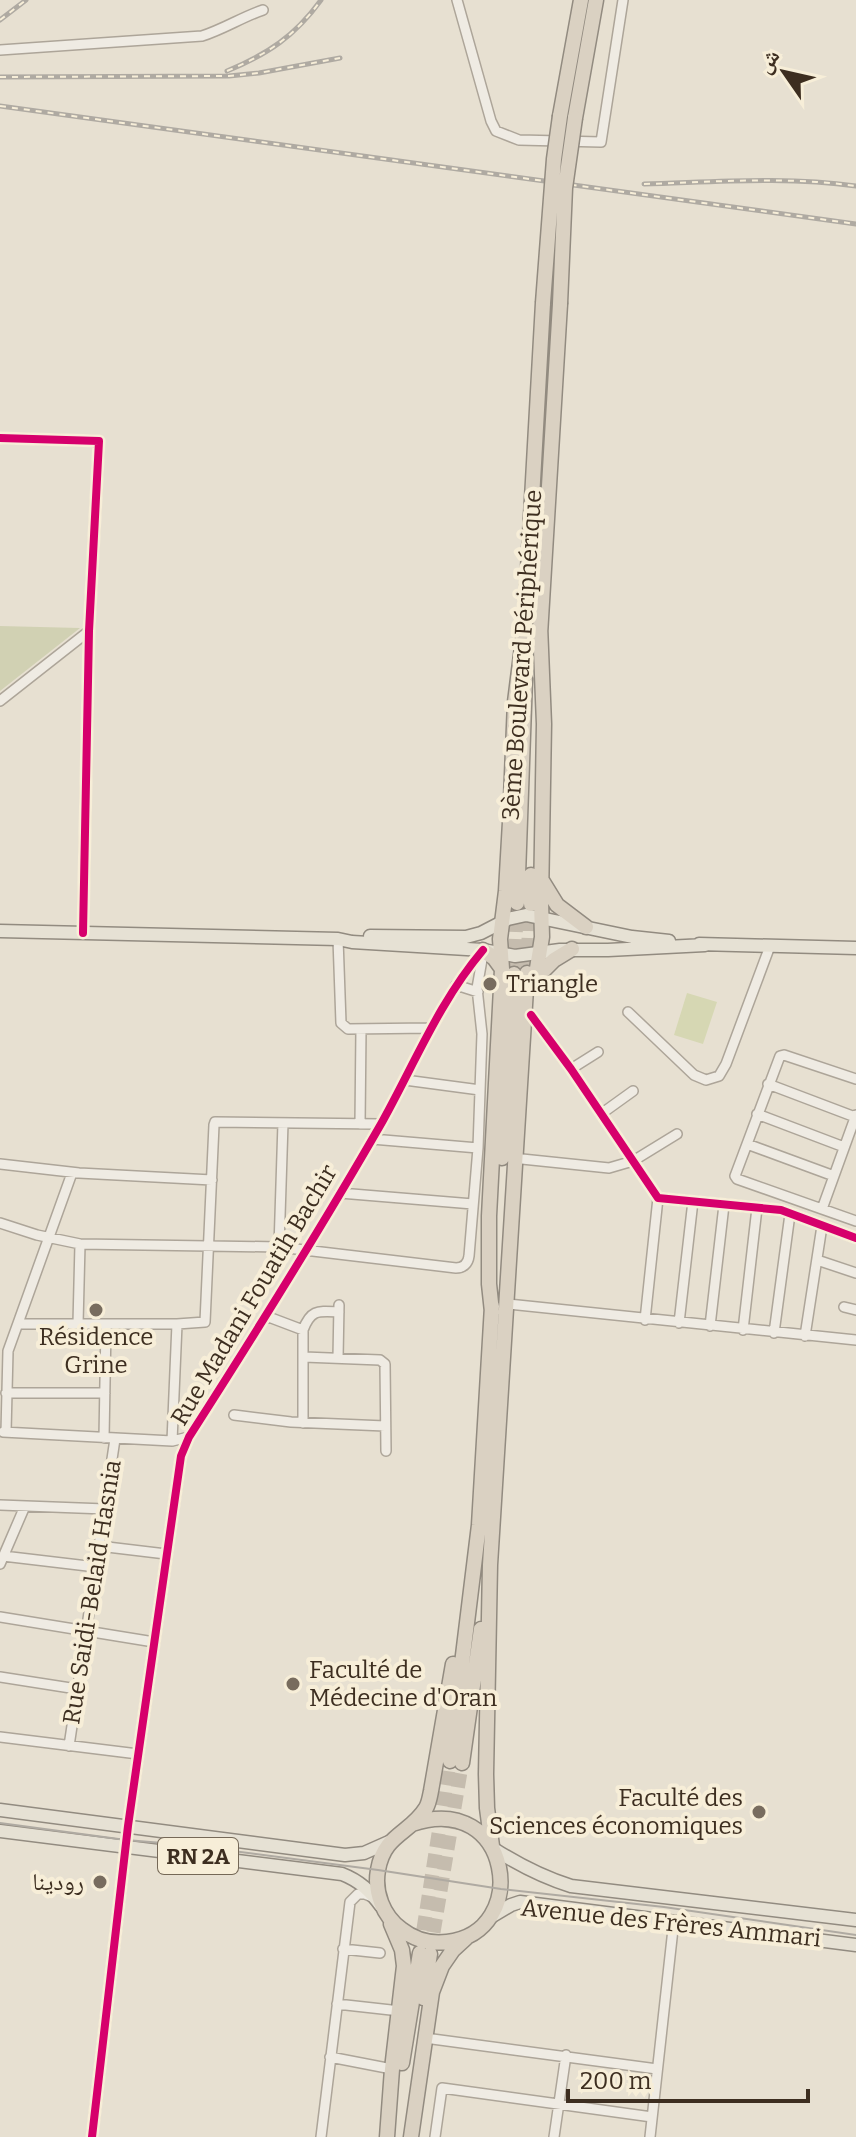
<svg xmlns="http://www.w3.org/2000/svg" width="856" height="2137" font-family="Bitter,'Noto Naskh Arabic',serif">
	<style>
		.green { fill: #d6d7b3 }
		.cemetery { fill: #d1d1b3 }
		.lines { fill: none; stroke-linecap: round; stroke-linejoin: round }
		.highway-tunnel { stroke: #c5bcae; stroke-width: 14; stroke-dasharray: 14 7; stroke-linecap: butt }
		.minor-casing { stroke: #ada599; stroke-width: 12 }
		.major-casing { stroke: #928b80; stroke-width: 15 }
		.highway-casing { stroke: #928b80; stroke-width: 17 }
		.minor { stroke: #efebe3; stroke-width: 9 }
		.major { stroke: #e6e1d4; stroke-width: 12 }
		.highway { stroke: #dad1c2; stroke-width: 14 }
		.tram { stroke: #afaaa2; stroke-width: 2 }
		.rail-casing { stroke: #afaaa2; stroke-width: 5 }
		.rail { stroke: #f7eed8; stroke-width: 2; stroke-dasharray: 6; stroke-linecap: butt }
		.highway-bridge-casing { stroke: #928b80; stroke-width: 17; stroke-linecap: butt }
		.highway-bridge { stroke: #dad1c2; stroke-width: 14 }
		.cycleway-casing { stroke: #f7eed8; stroke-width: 13 }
		.cycleway { stroke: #d6006c; stroke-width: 8 }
		.poi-dot { fill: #786c5e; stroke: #f7eed8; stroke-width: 3 }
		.labels { text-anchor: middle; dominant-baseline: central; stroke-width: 8; stroke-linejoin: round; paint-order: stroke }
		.shield { fill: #f7eed8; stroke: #756857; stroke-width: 2 }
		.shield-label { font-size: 22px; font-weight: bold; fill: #3d2e20 }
		.street-label { font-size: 24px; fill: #3d2e20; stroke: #f7eed8 }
		.poi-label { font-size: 24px; fill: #3d2e20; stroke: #f7eed8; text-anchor: start }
	</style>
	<rect width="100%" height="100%" fill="#e7e0d1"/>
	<path class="green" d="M687,993L717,1002L703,1044L674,1035Z"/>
	<path class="cemetery" d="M0,626L80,628L0,691Z"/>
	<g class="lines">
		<path class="highway-tunnel" d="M527,973L530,906
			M514,974L517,904
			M420,1951L450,1761
			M430,1953L462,1763"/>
		<g class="minor-casing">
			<path id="minor" d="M457,0L491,121L496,131L519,140L601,142L623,0
				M0,50L202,36C224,29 242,17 263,10
				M0,438L99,441L89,631L83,933
				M0,701L89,631
				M338,939L341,1023L348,1029L431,1028
				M456,985L478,992
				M628,1012L694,1075L706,1080L719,1076L726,1064L770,946
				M531,1015L571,1069L658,1198L781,1210L856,1238
				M571,1069L598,1052
				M856,1079L784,1055L780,1056L735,1176L737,1179L856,1221
				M405,1080L480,1090
				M768,1084L855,1117
				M601,1114L633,1091
				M757,1114L844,1147
				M360,1124L361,1029
				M372,1139L478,1148
				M747,1144L834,1176
				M522,1159L609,1168L633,1161L677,1134
				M0,1164L79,1173L212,1180
				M340,1193L473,1204
				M822,1209L856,1115
				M0,1223L37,1235L80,1244L279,1247L456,1268C463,1268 468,1264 469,1256L478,1148L482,1034L477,988L483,954
				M279,1247L283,1123
				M817,1260L856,1273
				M508,1304L856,1340
				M844,1307L856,1310
				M266,1316L303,1330C311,1309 318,1311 339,1312
				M645,1320L658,1198
				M679,1323L693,1201
				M18,1324H177L205,1322L214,1125L215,1122L380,1124
				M78,1324L80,1244
				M710,1326L724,1205
				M303,1330V1423
				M743,1330L757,1208
				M774,1333L790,1214
				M805,1336L822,1226
				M304,1357L380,1360L385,1364L386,1451
				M338,1358L339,1305
				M6,1393H105
				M234,1415L291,1422L385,1426
				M3,1432L172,1441L189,1437
				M6,1432L8,1351L72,1173
				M104,1438L106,1325
				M172,1441L177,1324
				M0,1505L105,1509
				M99,1546L166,1554
				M3,1556L96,1567
				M0,1564L25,1506
				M0,1617L154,1642
				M0,1677L77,1689
				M0,1737L138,1754
				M69,1746L115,1439
				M343,1949L380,1953
				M337,2004L400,2011
				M425,2038L657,2069
				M330,2057L392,2069
				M92,2137L128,1826L181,1456L189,1437C255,1334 320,1230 381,1124C414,1065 439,1002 483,950
				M321,2137L350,1902L358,1894H365L372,1897
				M435,2137L442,2088L652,2117
				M554,2137L566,2055
				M650,2137L674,1920"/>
		</g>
		<g class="major-casing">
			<path id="major" d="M0,931L338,939L352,942L483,950L515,956L560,950H608L705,945
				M370,936L466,937L481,933L508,919L526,915L632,937L669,941
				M699,944L856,948
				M0,1810L345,1855L364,1853L391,1841
				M0,1831L342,1874C360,1881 370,1891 381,1906
				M494,1849C519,1865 542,1877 571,1886L856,1920
				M489,1918L511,1905L520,1902L856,1945"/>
		</g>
		<g class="highway-casing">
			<path id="highway" d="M560,116L581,0
				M575,118L596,0
				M540,635L560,304
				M541,879L557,905L586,927
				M517,903L525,679
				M531,904V875
				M483,950L494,958L502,969
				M535,979L554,960L572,949
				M534,987L542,937L541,901L544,724L540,625
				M502,1158L514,974
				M492,1312L489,1284V1216L502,969L500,939L506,891L510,822L515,702L525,623L543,303
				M450,1761L479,1525L492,1306
				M462,1763L481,1629
				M412,1824C512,1790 532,1933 447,1942C431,1944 415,1940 401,1929C383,1916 374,1892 378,1870C384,1834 410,1834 426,1808C429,1803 430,1796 431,1791L453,1664
				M492,1846L487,1808L486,1774L490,1565L527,973
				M423,1998L430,1954
				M402,2063L420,1953
				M387,2137L392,2069L404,1966L402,1950L391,1924
				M411,2137L432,1992L442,1966L453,1950L466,1938"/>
		</g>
		<use href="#minor" class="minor"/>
		<use href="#major" class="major"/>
		<use href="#highway" class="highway"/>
		<path class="tram" d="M0,1823L126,1840L187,1845L378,1870L501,1889L664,1907L856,1935"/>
		<g class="rail-casing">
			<path id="rail" d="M0,20L26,0
				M227,71C268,54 295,36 321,0
				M0,77L229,76L259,73L340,58
				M0,106L856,224
				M644,184C715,182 786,176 856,186"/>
		</g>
		<use href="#rail" class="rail"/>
		<g class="highway-bridge-casing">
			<path id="highway-bridge" d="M543,303L554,159L560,116
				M560,304L565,188L575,118"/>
		</g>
		<use href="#highway-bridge" class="highway-bridge"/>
		<g class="cycleway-casing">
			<path id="cycleway" d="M0,438L99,441L89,631L83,933
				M531,1015L571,1069L658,1198L781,1210L856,1238
				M92,2137L128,1826L181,1456L189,1437C255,1334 320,1230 381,1124C414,1065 439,1002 483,950"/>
		</g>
		<use href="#cycleway" class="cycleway"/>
	</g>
	<g class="poi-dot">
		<circle cx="490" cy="984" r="8"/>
		<circle cx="96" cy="1310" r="8"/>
		<circle cx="293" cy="1684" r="8"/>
		<circle cx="759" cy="1812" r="8"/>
		<circle cx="100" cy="1882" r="8"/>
	</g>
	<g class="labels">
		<rect class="shield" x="158" y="1838" width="80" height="36" rx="6"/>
		<g class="shield-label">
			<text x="198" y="1856">RN 2A</text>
		</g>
		<g class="street-label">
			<text transform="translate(522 655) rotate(-86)">3ème Boulevard Périphérique</text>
			<text transform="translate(254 1295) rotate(-59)">Rue Madani Fouatih Bachir</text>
			<text transform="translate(92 1592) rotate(-81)">Rue Saidi-Belaid Hasnia</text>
			<text transform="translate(671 1923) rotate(6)">Avenue des Frères Ammari</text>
		</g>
		<g class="poi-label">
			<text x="506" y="984">Triangle</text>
			<text x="96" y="1337" text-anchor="middle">Résidence<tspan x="96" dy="28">Grine</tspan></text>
			<text x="309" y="1670">Faculté de<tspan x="309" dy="28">Médecine d'Oran</tspan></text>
			<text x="743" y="1798" text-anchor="end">Faculté des<tspan x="743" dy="28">Sciences économiques</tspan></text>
			<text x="84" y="1882" text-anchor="end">رودينا</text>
		</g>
	</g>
	<g transform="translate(784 72) rotate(304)" stroke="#f7eed8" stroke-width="6" paint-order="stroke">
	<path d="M0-6L14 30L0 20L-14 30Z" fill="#3d2e20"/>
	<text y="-12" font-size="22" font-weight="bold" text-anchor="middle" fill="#3d2e20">ش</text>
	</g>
	<path d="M568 2089v12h240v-12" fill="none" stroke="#3d2e20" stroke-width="4"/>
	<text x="580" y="2089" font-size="24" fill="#3d2e20" stroke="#f7eed8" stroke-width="6" paint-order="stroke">200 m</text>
</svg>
